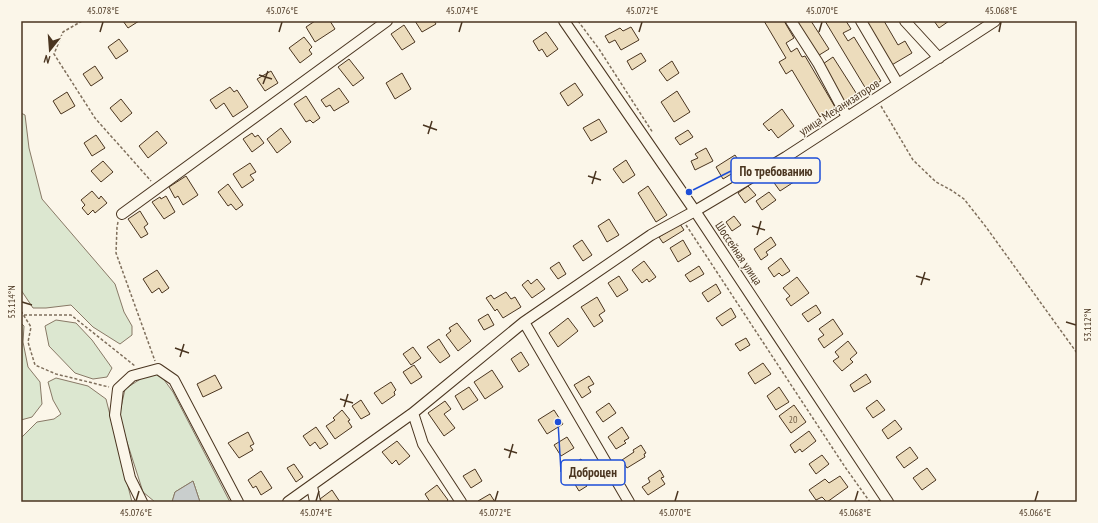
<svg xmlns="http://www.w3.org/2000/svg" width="1098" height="523" font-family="'PT Sans Narrow',sans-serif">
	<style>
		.green { fill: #dce7d0; stroke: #887966 }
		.water { fill: #c9cecd; stroke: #887966 }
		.building { fill: #ecdcbc; stroke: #4a3520 }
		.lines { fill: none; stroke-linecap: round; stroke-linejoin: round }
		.minor-casing { stroke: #4a3520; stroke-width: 12 }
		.path { stroke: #7f6f5c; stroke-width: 1.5; stroke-dasharray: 3 2; stroke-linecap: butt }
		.minor { stroke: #fbf6e9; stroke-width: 10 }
		.ticks { fill: none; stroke: #4a3520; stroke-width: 1.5 }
		.labels { text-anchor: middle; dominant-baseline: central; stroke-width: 3; stroke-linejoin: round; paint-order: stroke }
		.number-label { font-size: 10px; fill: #725f47 }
		.street-label { font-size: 12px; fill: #4a3520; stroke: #fbf6e9 }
		.leader { fill: none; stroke: #1d4ed8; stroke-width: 1.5 }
		.callout-dot { fill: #1d4ed8; stroke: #fbf6e9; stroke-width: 1.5 }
		.callout { fill: #fbf6e9; stroke: #1d4ed8; stroke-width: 1.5 }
		.callout-label { font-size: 13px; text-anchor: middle; font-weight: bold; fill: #4a3520 }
		.neatline { fill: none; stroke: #4a3520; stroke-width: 1.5 }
		.ticks-label { font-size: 10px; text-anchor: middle; fill: #4a3520 }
	</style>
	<rect width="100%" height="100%" fill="#fbf6e9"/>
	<path class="green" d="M21,113L25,115L29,148L42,199L115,284L124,312L132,326V335L120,344L93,327L71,305L46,308H33L21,290Z
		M56,320L76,323L92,340L112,368L107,377L93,379L75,373L49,346L45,326Z
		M21,323L24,326L23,342L28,367L40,382L42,404L32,417L21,420Z
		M157,374L162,377L173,392L230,502H200L193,481L175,492L172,502H155L143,492L119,417L125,389L142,378Z
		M56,378L88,386L106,399L132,502H21V438L37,422L54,419L61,414L53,400L48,382Z"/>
	<path class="water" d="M193,481L200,502H172L175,492Z"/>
	<path class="building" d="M123,21H139L128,28Z
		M315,21H330L335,29L315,42L306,27Z
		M415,21H434L436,24L422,32Z
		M764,21H784L794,38L786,43L791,52L797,48L802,57L805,56L835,107L820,117L792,70L786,74L779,62L786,58Z
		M794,21H811L829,49L816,57Z
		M825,21H846L851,29L843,33L848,41L854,37L881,81L866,89Z
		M864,21H884L898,45L905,41L912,53L890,66Z
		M934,21H949L939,28Z
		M404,25L415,42L402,50L391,34Z
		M631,27L639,40L621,50L615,40L609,43L605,36L620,28L623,31Z
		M546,32L558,49L547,57L542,49L539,51L533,41Z
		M304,37L312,47L309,50L312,54L300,63L289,48Z
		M119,39L128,51L116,59L108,47Z
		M641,53L646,61L632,70L627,61Z
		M833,57L858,96L845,104L820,66Z
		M349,59L364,78L353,86L338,67Z
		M672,61L679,73L667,81L659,70Z
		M95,66L103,78L91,86L83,74Z
		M271,71L278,83L265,91L257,79Z
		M402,73L411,89L395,99L386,83Z
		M575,83L583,95L568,106L560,93Z
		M230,87L234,92L237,90L248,107L233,117L224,103L216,109L210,100Z
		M339,88L349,102L334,111L330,105L326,107L321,100Z
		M677,91L690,112L674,122L661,102Z
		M67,92L75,106L61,114L53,101Z
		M306,96L320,118L313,123L310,120L306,122L294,104Z
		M121,99L132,113L121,122L110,108Z
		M782,109L794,126L778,138L771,129L769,131L763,124Z
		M599,119L607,132L591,141L583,128Z
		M281,128L291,142L277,153L267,139Z
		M688,130L693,137L680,145L675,138Z
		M157,131L167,143L148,158L139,146Z
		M252,133L255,137L258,135L264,143L252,152L243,139Z
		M96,135L105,148L92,156L84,143Z
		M706,148L713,161L695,170L691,161L698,158L695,154Z
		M735,155L743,167L723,179L716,167Z
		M626,160L635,175L623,183L613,169Z
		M103,161L113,172L101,182L91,171Z
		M250,163L256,172L250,175L254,180L242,188L233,174Z
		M792,166L800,178L780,191L772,180Z
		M186,176L198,195L183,205L178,196L175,198L169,187Z
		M228,184L243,205L236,210L231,204L228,206L218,192Z
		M648,186L667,215L656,222L638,193Z
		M748,186L756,195L745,203L738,193Z
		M92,191L99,199L101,196L107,203L95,213L93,210L88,215L82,208L85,205L81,200Z
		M769,192L776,200L762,210L756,201Z
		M166,196L175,212L164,219L152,202L160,197L161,199Z
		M140,211L148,224L144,227L148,234L141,238L128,219Z
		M734,216L741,225L732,231L726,222Z
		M609,219L619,235L607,242L598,226Z
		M680,224L684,230L663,243L659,237Z
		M771,237L776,245L766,252L768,255L761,260L754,249Z
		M582,240L592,255L583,261L573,246Z
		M683,240L691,254L678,262L670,248Z
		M781,258L790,271L782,276L779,273L774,277L768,268Z
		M644,261L656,277L649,282L647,279L642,283L632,270Z
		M559,262L566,274L558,279L550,268Z
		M699,266L704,274L690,282L685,275Z
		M157,270L169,288L162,293L159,288L152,293L143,279Z
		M619,276L628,290L617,297L608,283Z
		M797,277L809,293L791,306L786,299L790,296L783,288Z
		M537,279L545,289L532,298L522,285L528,280L531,284Z
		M716,284L721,293L708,302L702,293Z
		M506,292L511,299L515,297L521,307L503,318L497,309L495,311L486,298L491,295L494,299Z
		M597,297L605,311L599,315L603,321L594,327L581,307Z
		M816,305L821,313L808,322L802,314Z
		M731,308L736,317L722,326L716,318Z
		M488,314L494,325L484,330L478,320Z
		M568,318L578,331L558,347L549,333Z
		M833,319L843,334L824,348L818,339L824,335L819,329Z
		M457,323L471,341L458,351L446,335L451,331L449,328Z
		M746,338L750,345L740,351L735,344Z
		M439,339L450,356L440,363L427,347Z
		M848,341L857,353L850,359L853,362L842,371L833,361L839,357L835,352Z
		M413,347L421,358L411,365L403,354Z
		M521,352L529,365L519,372L511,359Z
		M763,363L771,374L755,384L748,373Z
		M414,365L422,377L411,384L403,372Z
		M492,370L503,387L485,399L474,382Z
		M866,374L871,382L854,392L850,385Z
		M215,375L222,388L203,397L197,384Z
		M589,376L594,384L588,387L591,392L582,398L574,385Z
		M391,382L396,390L394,392L395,395L382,404L374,393Z
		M469,387L478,400L463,410L455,396Z
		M779,387L789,402L776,410L767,396Z
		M361,400L370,414L361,419L352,406Z
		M877,400L885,410L873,418L866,408Z
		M445,401L451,409L444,414L455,428L444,436L428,413Z
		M609,403L616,413L603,422L596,412Z
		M794,405L806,422L791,433L779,416Z
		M342,410L350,420L348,421L352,427L335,439L326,426L335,420L333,418Z
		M554,410L563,424L547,434L538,420Z
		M895,420L902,429L888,439L882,430Z
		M316,427L328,444L320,449L315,442L310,446L303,436Z
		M622,427L629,438L624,441L626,443L616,449L608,437Z
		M809,431L816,441L802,452L800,449L795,453L790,445Z
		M248,432L254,444L250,446L253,450L239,458L228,443Z
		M567,437L574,448L561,456L554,445Z
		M397,441L410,456L399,465L396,460L392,464L382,452Z
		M641,445L646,453L644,454L645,457L627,468L622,460L634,452L633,450Z
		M910,447L918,458L904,468L896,457Z
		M822,455L829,464L816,474L809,464Z
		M581,459L591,477L584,481L587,486L579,491L568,473L572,471L569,466Z
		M294,464L303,477L296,482L287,468Z
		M927,468L936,480L922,490L913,478Z
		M475,469L482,481L471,488L463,476Z
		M660,470L664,477L661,478L665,484L648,495L642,487L650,482L648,478Z
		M261,471L272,488L261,495L256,486L253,488L248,480Z
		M840,476L848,487L827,502L822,497L816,500L809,490L825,479L829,483Z
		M437,485L448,500L446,502H430L425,494Z
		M332,490L340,502H322L320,499Z
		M490,494L495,502H479L478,501Z"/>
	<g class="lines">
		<g class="minor-casing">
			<path id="minor" d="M564,21L695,211L888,502
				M791,21L818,63L847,117
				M861,21L898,84
				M905,21L939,58
				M122,214L387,21
				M524,322L629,502
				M413,413L423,444L461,502
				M312,486L315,502
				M142,502L130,478L115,415L118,389L132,376L158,369L174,380L238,502
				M288,502L413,413L524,322L651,235L695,211L786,157L995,21"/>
		</g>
		<path class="path" d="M82,21L63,32L54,54L95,118L151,181
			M578,21L599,49L653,133
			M881,106L913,160L936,182L951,190L964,199L986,227L1077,353
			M118,222L117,227L116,253L155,361
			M686,225L845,467L870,502
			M21,311L31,327L28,342L35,365L56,374L109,387
			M24,315H71L135,366"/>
		<use href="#minor" class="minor"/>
	</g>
	<path class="ticks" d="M100,32L103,22M279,32L282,22M459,32L462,22M639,32L642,22M819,32L822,22M999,32L1001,22M259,75L272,79M263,84L268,71M423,125L437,130M428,134L432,121M588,176L601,180M592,184L596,171M752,226L765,230M757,235L761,221M916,276L930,280M921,285L925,272M22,302L32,305M1066,322L1076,325M175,348L189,353M180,357L184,344M340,399L353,403M344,407L348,394M504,449L517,453M509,458L513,444M136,501L139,491M316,501L319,491M495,501L498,491M675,501L678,491M855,501L858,491M1035,501L1038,491"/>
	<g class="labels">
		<g class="number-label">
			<text x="793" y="419">20</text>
		</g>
		<g class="street-label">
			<text transform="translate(839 107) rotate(-33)">улица Механизаторов</text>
			<text transform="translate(739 253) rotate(56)">Шоссейная улица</text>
		</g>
	</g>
	<path class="leader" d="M689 192L731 171M558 422L561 472"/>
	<g class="callout-dot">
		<circle cx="689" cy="192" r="4"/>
		<circle cx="558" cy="422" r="4"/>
	</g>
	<g class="callout">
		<rect x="731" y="158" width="89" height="25" rx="4"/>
		<rect x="561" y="460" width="64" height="25" rx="4"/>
	</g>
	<g class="callout-label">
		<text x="776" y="176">По требованию</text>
		<text x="593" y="477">Доброцен</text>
	</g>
	<rect width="1098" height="523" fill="none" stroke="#fbf6e9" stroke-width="44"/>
	<g transform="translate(50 50) rotate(197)" stroke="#fbf6e9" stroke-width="3" paint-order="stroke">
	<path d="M0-3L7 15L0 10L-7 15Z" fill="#4a3520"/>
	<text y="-6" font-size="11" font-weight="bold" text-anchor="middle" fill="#4a3520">N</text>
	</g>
	<rect x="22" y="22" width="1054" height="479" class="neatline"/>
	<g class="ticks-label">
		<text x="103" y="14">45.078°E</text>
		<text x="282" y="14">45.076°E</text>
		<text x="462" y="14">45.074°E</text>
		<text x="642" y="14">45.072°E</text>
		<text x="822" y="14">45.070°E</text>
		<text x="1001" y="14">45.068°E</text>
		<text transform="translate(11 302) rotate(-90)" y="4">53.114°N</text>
		<text transform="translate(1087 325) rotate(-90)" y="4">53.112°N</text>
		<text x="136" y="516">45.076°E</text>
		<text x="316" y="516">45.074°E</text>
		<text x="495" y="516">45.072°E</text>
		<text x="675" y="516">45.070°E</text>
		<text x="855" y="516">45.068°E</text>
		<text x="1035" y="516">45.066°E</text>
	</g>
</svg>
